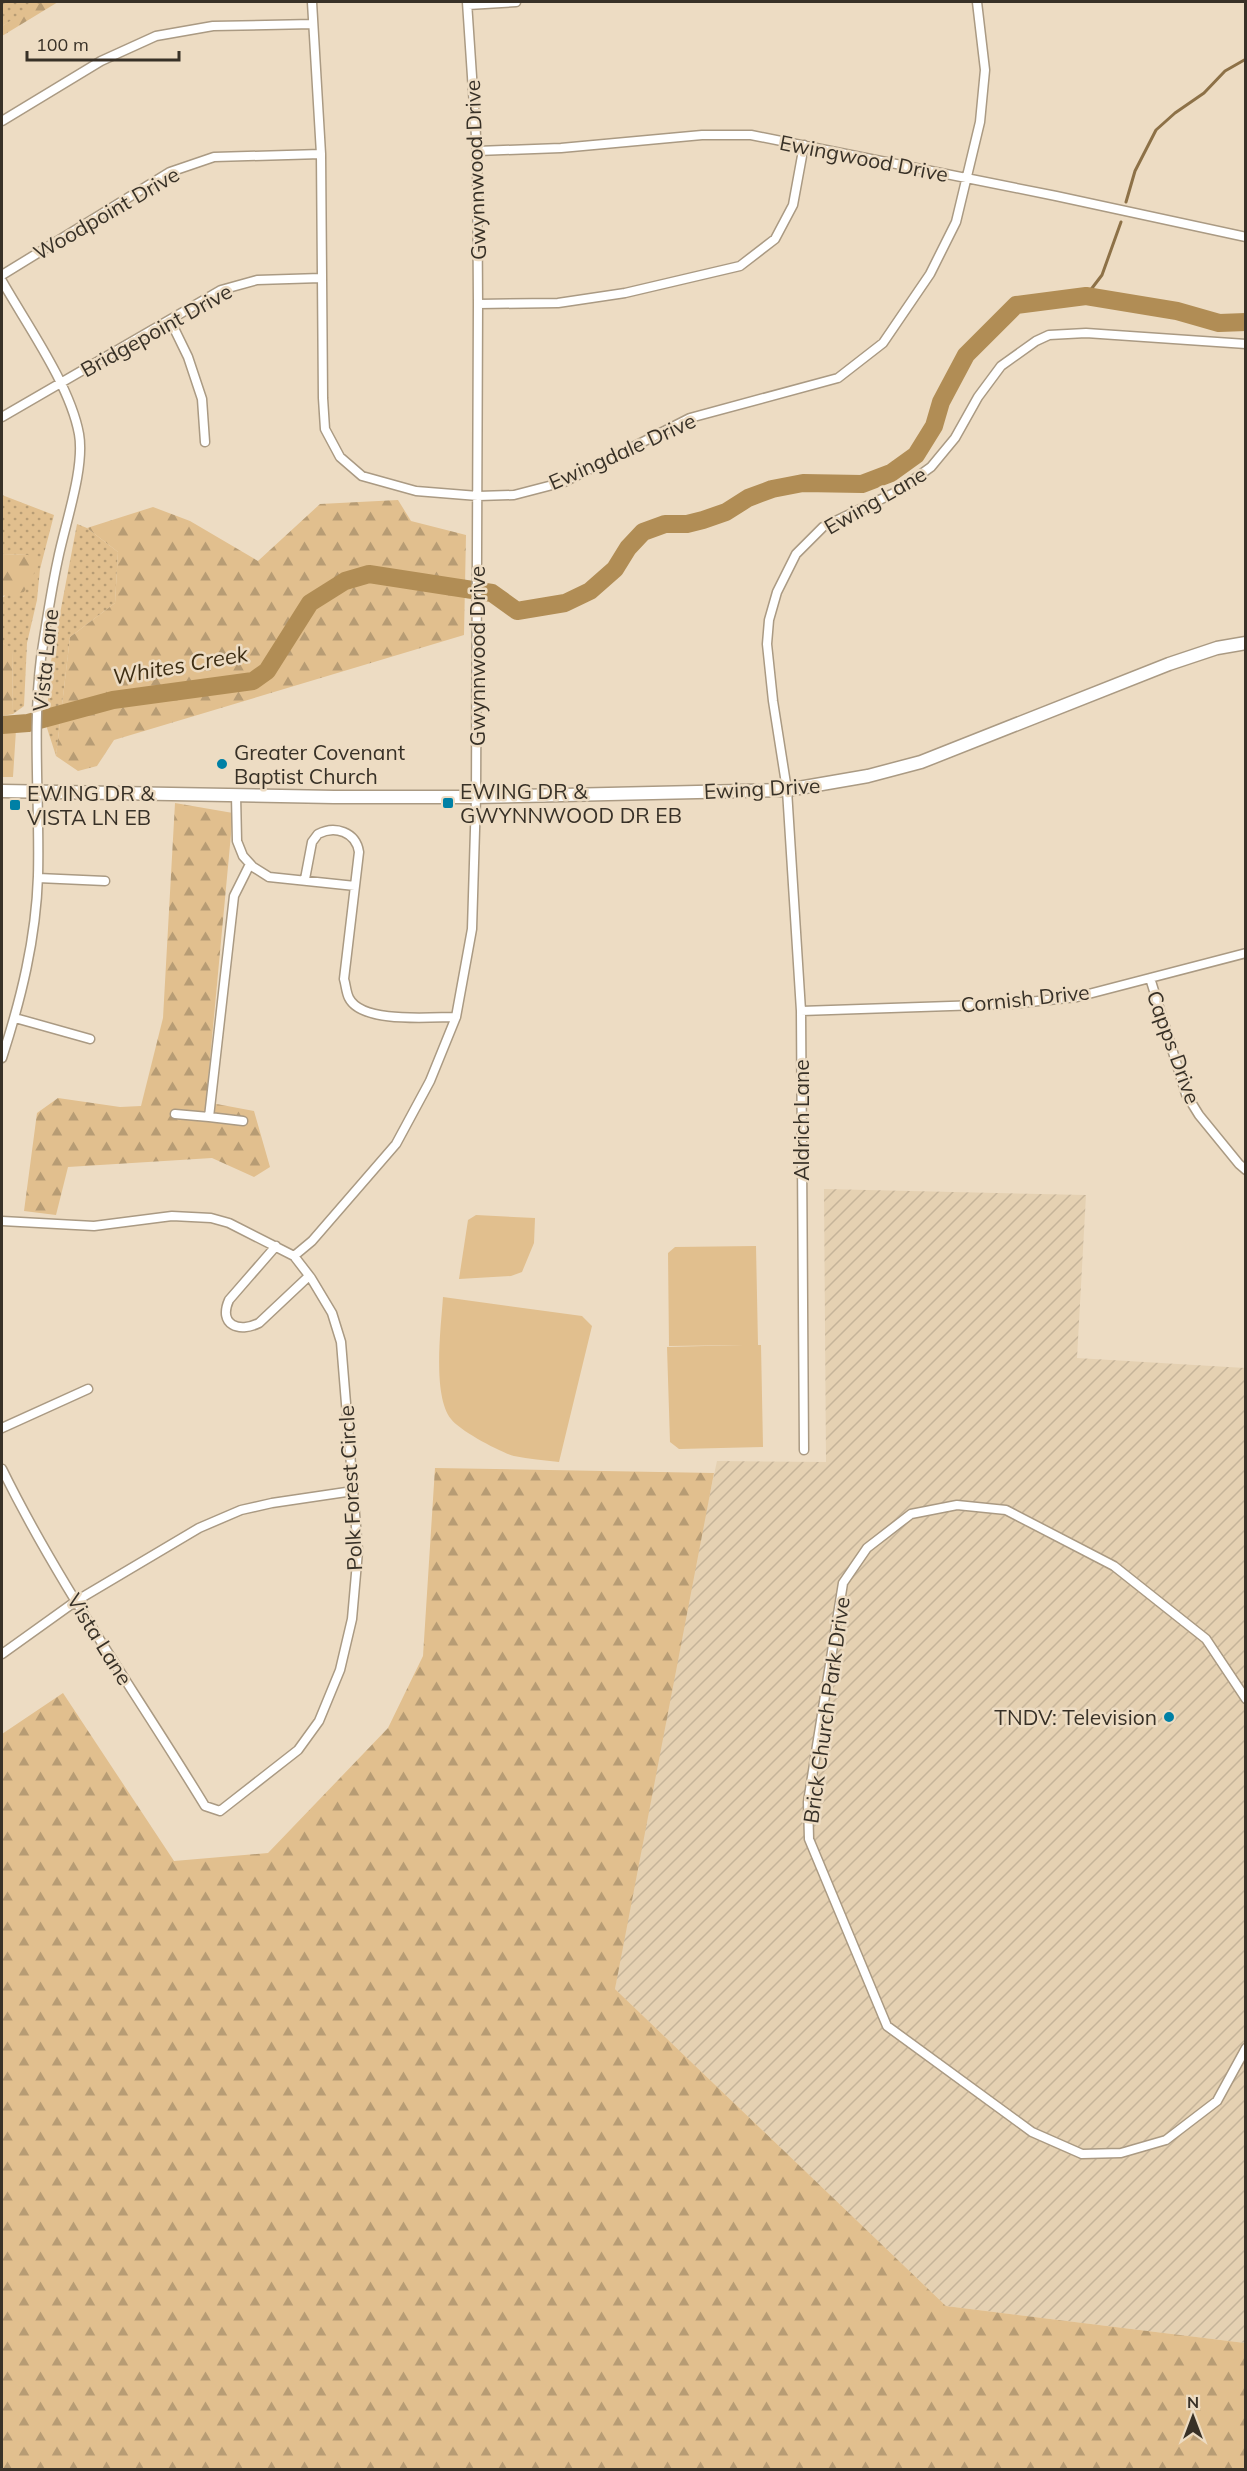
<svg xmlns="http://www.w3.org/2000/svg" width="1247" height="2471" font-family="Mulish,sans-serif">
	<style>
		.industrial { fill: url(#industrial-furrows) }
		.grass { fill: url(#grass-dots) }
		.forest { fill: url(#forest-firs) }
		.pitch { fill: #e1bf8e }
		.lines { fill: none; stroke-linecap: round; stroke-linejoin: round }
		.stream { stroke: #8d7147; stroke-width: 3 }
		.river { stroke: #b18d55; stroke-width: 18 }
		.street-casing { stroke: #aa9a83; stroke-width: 11 }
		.secondary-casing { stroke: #aa9a83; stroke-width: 15 }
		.street { stroke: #fff; stroke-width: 8 }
		.secondary { stroke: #fff; stroke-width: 12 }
		.poi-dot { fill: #0080a5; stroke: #eddcc3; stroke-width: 2 }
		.labels { text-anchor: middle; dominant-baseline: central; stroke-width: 5; stroke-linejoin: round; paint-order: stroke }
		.street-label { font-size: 21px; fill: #383127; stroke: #eddcc3 }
		.poi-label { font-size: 21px; fill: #383127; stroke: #eddcc3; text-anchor: start }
		.water-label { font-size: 22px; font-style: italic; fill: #3d2d13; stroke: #eddcc3 }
	</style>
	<defs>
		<pattern id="industrial-furrows" width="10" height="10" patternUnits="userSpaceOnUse" patternTransform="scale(1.5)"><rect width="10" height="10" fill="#e5d1b2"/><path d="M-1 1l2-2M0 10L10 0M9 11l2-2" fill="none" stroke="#c5b499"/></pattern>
		<pattern id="grass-dots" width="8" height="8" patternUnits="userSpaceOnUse" patternTransform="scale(1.5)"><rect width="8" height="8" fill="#e1bf8e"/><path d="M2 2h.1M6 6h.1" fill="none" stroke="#b79c74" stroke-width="1.8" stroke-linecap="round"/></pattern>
		<pattern id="forest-firs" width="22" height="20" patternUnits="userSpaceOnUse" patternTransform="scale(1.5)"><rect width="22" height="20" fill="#e1bf8e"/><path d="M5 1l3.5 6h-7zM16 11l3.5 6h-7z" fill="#b79c74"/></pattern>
	</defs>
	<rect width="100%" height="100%" fill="#eddcc3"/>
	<path class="industrial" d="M824,1189L1086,1195L1077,1358L1245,1368V2343L946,2306L615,1989L651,1762L717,1461L826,1462Z"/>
	<path class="grass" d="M2,2H45L2,26Z
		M2,495L54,515L40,569L37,600L27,643L24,706L13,714L12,649L2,643V596L4,597L28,555L2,554Z
		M77,524L87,528L118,552L115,603L70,637L56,756L47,728L49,672Z"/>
	<path class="forest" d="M41,2H58L2,36V26Z
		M398,500L411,521L466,535L464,635L114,740L97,766L78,771L56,756L70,637L115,603L118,552L87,528L153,507L190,521L258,561L320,504Z
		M2,554L28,555L40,562L24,592L2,596Z
		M2,643L12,648L13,714L2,716Z
		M16,730L13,777H2V732Z
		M175,803L233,813L206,1102L254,1111L270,1167L254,1177L212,1158L68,1167L56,1215L24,1211L37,1113L58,1098L120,1107L141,1106L163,1018Z
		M435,1468L714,1473L615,1989L946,2306L1245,2343V2469H2V1734L63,1693L174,1861L268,1853L388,1728L423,1656Z"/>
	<path class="pitch" d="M476,1215L535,1218L534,1243L522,1272L511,1276L459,1279L468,1220Z
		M756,1246L758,1345H761L763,1447L679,1449L670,1442L667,1347L743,1345L669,1346L668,1253L675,1247Z
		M443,1297L582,1316L592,1326L559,1462C544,1460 529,1459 514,1456C500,1452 460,1431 451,1419C432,1395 441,1327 443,1297Z"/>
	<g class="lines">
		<path class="stream" d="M1126,202L1135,171L1156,130L1175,113L1204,93L1225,71L1246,59
			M1086,296L1102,275L1121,222"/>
		<path class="river" d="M2,725L28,723L113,700L253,681L267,671L310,603L345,581L369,574L492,593L517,611L565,603L590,591L615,569L628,548L643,532L665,524H687L703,520L726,512L748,498L772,489L803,483L862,484L891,473L916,455L934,426L941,402L966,355L1016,305L1086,296L1177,311L1219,323L1246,322"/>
		<g class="street-casing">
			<path id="street" d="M312,2L321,154L323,398L325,429L340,457L362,476L416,491L478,496L514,495L564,482L690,418L838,378L883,343L930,274L956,222L980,122L985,70L977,2
				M468,5L516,2
				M2,121L101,61L156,36L213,26L313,24
				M477,151L561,148L702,135H751L1056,196L1246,237
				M2,275L170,172L214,157L321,154
				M2,281C27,325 70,385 79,434C85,468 65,524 58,559C51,591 46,625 41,658C32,730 40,804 38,876C36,939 21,999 2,1058
				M478,304L558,303L625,293L740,266L775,239L793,205L804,145
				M170,320L188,357L202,399L205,442
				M2,417L221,290L257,280L321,278
				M236,795L237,841L243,856L253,867L269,877L355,886
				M38,878L105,881
				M305,879L312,842L318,834C335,825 356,832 359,852L344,979C346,985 346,992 349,998C362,1024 431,1017 456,1017
				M1150,978L1186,1094L1199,1115L1239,1164L1246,1170
				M801,1011L1010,1004L1077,997L1246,953
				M15,1018L90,1039
				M175,1114L209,1117L234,896L250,864
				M209,1117L243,1121
				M2,1221L94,1226L172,1216L211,1218L229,1223L294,1256L311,1278L332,1313L341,1342L358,1551L352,1619L340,1670L319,1721L298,1750L220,1811L205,1806C137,1694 60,1587 2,1469
				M276,1246L229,1300C218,1325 239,1333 259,1323L309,1276
				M294,1256L312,1241L396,1144L430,1081L456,1017L472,929L476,797L478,304L477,151L467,2
				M2,1428L88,1389
				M804,1450L801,1011L787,790L773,701L767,644L769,620L777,592L796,554L823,527L896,492L931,467L955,438L978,397L1001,366L1036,341L1049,335L1086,333L1246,344
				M2,1654L76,1601L199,1528L241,1510L272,1503L353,1491
				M1246,1699L1206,1639L1114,1566L1006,1510L957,1505L911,1514L867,1548L843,1583L808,1802L809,1839L887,2026L1032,2132L1082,2154L1121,2153L1166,2140L1217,2101L1246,2048"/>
		</g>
		<g class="secondary-casing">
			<path id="secondary" d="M2,791L334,797H476L787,790L868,776L921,762L1169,664L1217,648L1246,643"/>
		</g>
		<use href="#street" class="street"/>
		<use href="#secondary" class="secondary"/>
	</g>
	<g class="poi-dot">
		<circle cx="222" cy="764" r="6"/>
		<rect x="442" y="797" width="12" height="12" rx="3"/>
		<rect x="9" y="799" width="12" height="12" rx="3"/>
		<circle cx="1169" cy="1717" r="6"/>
	</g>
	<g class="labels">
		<g class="street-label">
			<text transform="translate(864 158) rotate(11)">Ewingwood Drive</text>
			<text transform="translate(475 170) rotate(-92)">Gwynnwood Drive</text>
			<text transform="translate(106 213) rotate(-30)">Woodpoint Drive</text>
			<text transform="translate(156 330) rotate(-29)">Bridgepoint Drive</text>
			<text transform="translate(622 451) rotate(-24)">Ewingdale Drive</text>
			<text transform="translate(875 500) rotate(-30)">Ewing Lane</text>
			<text transform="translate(477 656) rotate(-90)">Gwynnwood Drive</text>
			<text transform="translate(45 660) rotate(-84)">Vista Lane</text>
			<text transform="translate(762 788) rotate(-3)">Ewing Drive</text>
			<text transform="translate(1025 998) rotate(-6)">Cornish Drive</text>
			<text transform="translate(1174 1047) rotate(70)">Capps Drive</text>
			<text transform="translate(801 1120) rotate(-90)">Aldrich Lane</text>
			<text transform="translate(350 1488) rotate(-93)">Polk Forest Circle</text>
			<text transform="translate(100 1639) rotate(58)">Vista Lane</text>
			<text transform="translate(826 1710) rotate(-82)">Brick Church Park Drive</text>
		</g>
		<g class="poi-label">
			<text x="234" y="752">Greater Covenant<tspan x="234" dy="24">Baptist Church</tspan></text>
			<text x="460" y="791">EWING DR &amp;<tspan x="460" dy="24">GWYNNWOOD DR EB</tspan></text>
			<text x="27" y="793">EWING DR &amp;<tspan x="27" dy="24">VISTA LN EB</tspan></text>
			<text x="1157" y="1717" text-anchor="end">TNDV: Television</text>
		</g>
		<g class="water-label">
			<text transform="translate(180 665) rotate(-10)">Whites Creek</text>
		</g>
	</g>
	<rect width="1247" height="2471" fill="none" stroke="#383127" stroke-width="6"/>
	<g transform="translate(1193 2417)" stroke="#eddcc3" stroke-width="4.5" paint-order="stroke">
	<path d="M0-4.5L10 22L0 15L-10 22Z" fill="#383127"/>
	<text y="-9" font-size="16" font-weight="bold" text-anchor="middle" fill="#383127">N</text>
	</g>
	<path d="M27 51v9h152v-9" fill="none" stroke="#383127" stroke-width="3"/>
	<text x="36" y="51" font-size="18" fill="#383127" stroke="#eddcc3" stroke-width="4.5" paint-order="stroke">100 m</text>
</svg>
